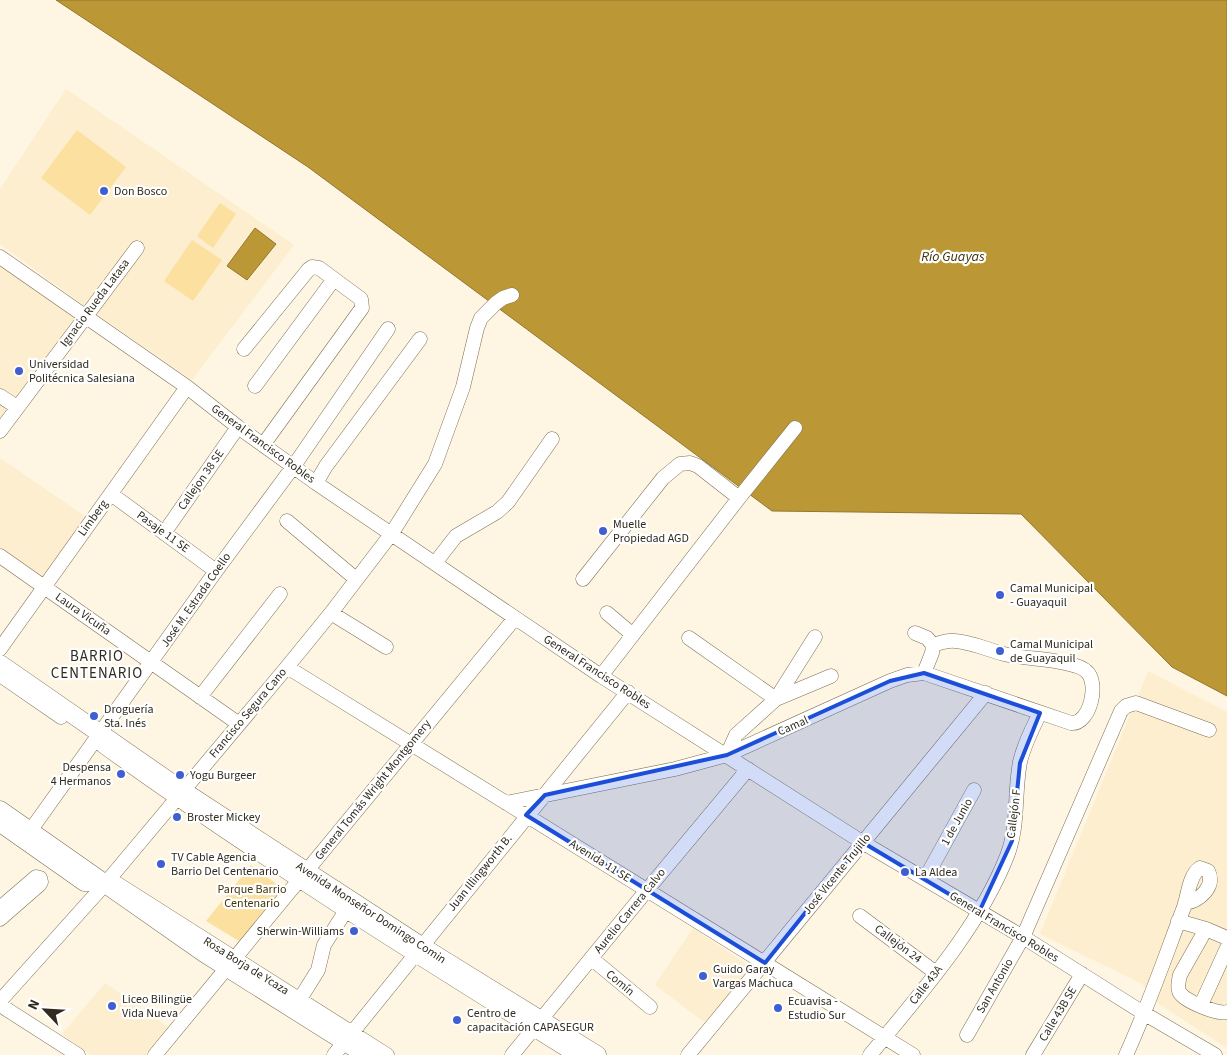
<svg xmlns="http://www.w3.org/2000/svg" width="1227" height="1055" font-family="'Source Sans 3',sans-serif">
	<style>
		.built { fill: #fceece }
		.green { fill: #fbe09f }
		.water { fill: #bc9736; stroke: #92772f }
		.lines { fill: none; stroke-linecap: round; stroke-linejoin: round }
		.minor-casing { stroke: #7d7053; stroke-width: 15 }
		.major-casing { stroke: #7d7053; stroke-width: 19 }
		.minor { stroke: #fff; stroke-width: 14 }
		.major { stroke: #fff; stroke-width: 18 }
		.marked { fill: #1d4ed8; fill-opacity: 0.2; stroke: #1d4ed8; stroke-width: 4; stroke-linejoin: round }
		.poi-dot { fill: #3f5fd1; stroke: #fff; stroke-width: 2 }
		.labels { text-anchor: middle; dominant-baseline: central; stroke-width: 4.5; stroke-linejoin: round; paint-order: stroke }
		.poi-label { font-size: 12px; fill: #302b1e; stroke: #fff; text-anchor: start }
		.street-label { font-size: 12px; fill: #302b1e; stroke: #fff }
		.park-label { font-size: 12px; fill: #44350c; stroke: #fff }
		.water-label { font-size: 14px; font-style: italic; fill: #44340b; stroke: #fff }
		.quarter-label { font-size: 15px; letter-spacing: 1px; fill: #302b1e; stroke: #fff }
	</style>
	<rect width="100%" height="100%" fill="#fef6e2"/>
	<path class="built" d="M66,89L294,245L192,380L85,306L0,244V189Z
		M0,266L75,317L0,425Z
		M0,458L86,517L45,580L0,547Z
		M1148,671L1227,712V1048L1159,1004L1142,984L1040,934Z
		M693,928L752,968L704,1022L655,985Z
		M105,983L170,1028L147,1055H91L62,1034Z"/>
	<path class="green" d="M77,130L126,167L90,215L41,178Z
		M220,203L236,214L213,248L197,236Z
		M192,240L222,260L193,301L164,281Z
		M251,865L283,889L239,941L206,921Z"/>
	<path class="water" d="M56,0H1227V696L1172,667L1021,514L772,511L308,167Z
		M255,228L276,244L247,280L227,266Z"/>
	<g class="lines">
		<g class="minor-casing">
			<path id="minor" d="M0,257L187,387L238,427L316,483L601,676L862,842L1023,937L1145,1014L1215,1055
				M244,349L309,269L312,267L319,268L361,299L362,308L263,445
				M255,386L334,279
				M0,396L17,407
				M0,431L137,248
				M316,483L326,466L420,339
				M111,494L216,571
				M287,521L356,579
				M164,533L238,427
				M0,556L239,724
				M435,563L456,536L497,512L508,502L552,439
				M583,579L663,478L680,464L690,463L698,466L739,498
				M331,613L386,647
				M607,613L633,635
				M915,633L927,638L933,645L932,653L924,673
				M689,638L776,699L831,676
				M0,649L187,387
				M287,667L913,1055
				M0,675L61,717
				M601,676L739,498L795,428
				M200,697L280,594
				M103,746C255,856 416,956 575,1055
				M727,755L736,735L776,699L815,637
				M506,803L675,769L727,755L890,681L907,675L924,673L1071,723C1090,725 1100,682 1086,671C1081,666 1072,665 1065,663C1045,658 1024,659 1004,654C988,650 972,642 955,641C948,640 940,643 933,645
				M0,825L84,884H105L113,881L387,1055
				M30,831L216,571L293,467L388,329
				M925,879L974,790
				M0,908L36,877L40,878L41,882L39,885L0,919
				M860,916L936,973
				M1178,921L1206,929
				M1227,938L1206,929L1180,975C1179,980 1177,986 1179,991C1181,1000 1218,1015 1227,1012
				M591,958L650,1007
				M0,1001L105,884L287,667L331,613L392,533L435,464L463,387L477,328L481,318L496,303L503,298L512,295
				M0,1005L78,1055
				M1201,1005L1227,948
				M295,1007L318,970L324,945L350,904
				M967,1035L1023,937L1121,711L1126,706L1136,703L1209,730
				M155,1055L515,618
				M334,1055L628,692
				M512,1055L647,890L748,769
				M688,1055L986,693
				M870,1055C919,995 979,928 1007,856C1019,826 1014,793 1020,762C1024,745 1032,729 1040,713
				M1033,1055L1082,974
				M1126,1055C1148,1007 1165,957 1184,907C1188,896 1189,875 1200,868L1208,871C1216,887 1199,901 1185,903"/>
		</g>
		<g class="major-casing">
			<path id="major" d="M0,664L183,791L421,946L597,1055
				M0,810L204,953L366,1055"/>
		</g>
		<use href="#minor" class="minor"/>
		<use href="#major" class="major"/>
	</g>
	<path class="marked" d="M924,673L1040,713L1020,763L1012,841L979,912L862,842L765,963L526,815L545,795L727,755L890,681Z"/>
	<g class="poi-dot">
		<circle cx="104" cy="191" r="5"/>
		<circle cx="19" cy="371" r="5"/>
		<circle cx="603" cy="531" r="5"/>
		<circle cx="1000" cy="595" r="5"/>
		<circle cx="1000" cy="651" r="5"/>
		<circle cx="94" cy="716" r="5"/>
		<circle cx="121" cy="774" r="5"/>
		<circle cx="180" cy="775" r="5"/>
		<circle cx="177" cy="817" r="5"/>
		<circle cx="161" cy="864" r="5"/>
		<circle cx="905" cy="872" r="5"/>
		<circle cx="354" cy="931" r="5"/>
		<circle cx="703" cy="976" r="5"/>
		<circle cx="112" cy="1006" r="5"/>
		<circle cx="778" cy="1008" r="5"/>
		<circle cx="457" cy="1020" r="5"/>
	</g>
	<g class="labels">
		<g class="poi-label">
			<text x="114" y="191">Don Bosco</text>
			<text x="29" y="364">Universidad<tspan x="29" dy="14">Politécnica Salesiana</tspan></text>
			<text x="613" y="524">Muelle<tspan x="613" dy="14">Propiedad AGD</tspan></text>
			<text x="1010" y="588">Camal Municipal<tspan x="1010" dy="14">- Guayaquil</tspan></text>
			<text x="1010" y="644">Camal Municipal<tspan x="1010" dy="14">de Guayaquil</tspan></text>
			<text x="104" y="709">Droguería<tspan x="104" dy="14">Sta. Inés</tspan></text>
			<text x="111" y="767" text-anchor="end">Despensa<tspan x="111" dy="14">4 Hermanos</tspan></text>
			<text x="190" y="775">Yogu Burgeer</text>
			<text x="187" y="817">Broster Mickey</text>
			<text x="171" y="857">TV Cable Agencia<tspan x="171" dy="14">Barrio Del Centenario</tspan></text>
			<text x="915" y="872">La Aldea</text>
			<text x="344" y="931" text-anchor="end">Sherwin-Williams</text>
			<text x="713" y="969">Guido Garay<tspan x="713" dy="14">Vargas Machuca</tspan></text>
			<text x="122" y="999">Liceo Bilingüe<tspan x="122" dy="14">Vida Nueva</tspan></text>
			<text x="788" y="1001">Ecuavisa -<tspan x="788" dy="14">Estudio Sur</tspan></text>
			<text x="467" y="1013">Centro de<tspan x="467" dy="14">capacitación CAPASEGUR</tspan></text>
		</g>
		<g class="street-label">
			<text transform="translate(95 303) rotate(-53)">Ignacio Rueda Latasa</text>
			<text transform="translate(263 444) rotate(36)">General Francisco Robles</text>
			<text transform="translate(201 480) rotate(-55)">Callejon 38 SE</text>
			<text transform="translate(93 518) rotate(-54)">Limberg</text>
			<text transform="translate(163 532) rotate(36)">Pasaje 11 SE</text>
			<text transform="translate(196 600) rotate(-55)">José M. Estrada Coello</text>
			<text transform="translate(83 614) rotate(35)">Laura Vicuña</text>
			<text transform="translate(597 672) rotate(33)">General Francisco Robles</text>
			<text transform="translate(248 713) rotate(-50)">Francisco Segura Cano</text>
			<text transform="translate(793 726) rotate(-24)">Camal</text>
			<text transform="translate(373 790) rotate(-51)">General Tomás Wright Montgomery</text>
			<text transform="translate(1014 814) rotate(-83)">Callejón F</text>
			<text transform="translate(957 822) rotate(-61)">1 de Junio</text>
			<text transform="translate(600 861) rotate(32)">Avenida 11 SE</text>
			<text transform="translate(480 873) rotate(-51)">Juan Illingworth B.</text>
			<text transform="translate(837 874) rotate(-51)">José Vicente Trujillo</text>
			<text transform="translate(630 911) rotate(-51)">Aurelio Carrera Calvo</text>
			<text transform="translate(371 913) rotate(33)">Avenida Monseñor Domingo Comin</text>
			<text transform="translate(1004 927) rotate(31)">General Francisco Robles</text>
			<text transform="translate(898 944) rotate(37)">Callejón 24</text>
			<text transform="translate(246 966) rotate(32)">Rosa Borja de Ycaza</text>
			<text transform="translate(620 983) rotate(40)">Comín</text>
			<text transform="translate(926 985) rotate(-52)">Calle 43A</text>
			<text transform="translate(995 986) rotate(-60)">San Antonio</text>
			<text transform="translate(1058 1014) rotate(-59)">Calle 43B SE</text>
		</g>
		<g class="park-label">
			<text x="252" y="889">Parque Barrio<tspan x="252" dy="14">Centenario</tspan></text>
		</g>
		<g class="water-label">
			<text x="953" y="257">Río Guayas</text>
		</g>
		<g class="quarter-label">
			<text x="97" y="656">BARRIO<tspan x="97" dy="17">CENTENARIO</tspan></text>
		</g>
	</g>
	<g transform="translate(45 1010) rotate(295)" stroke="#ffffff" stroke-width="4" paint-order="stroke">
	<path d="M0-4L9 19L0 12L-9 19Z" fill="#302b1e"/>
	<text y="-8" font-size="14" font-weight="bold" text-anchor="middle" fill="#302b1e">N</text>
	</g>
</svg>
